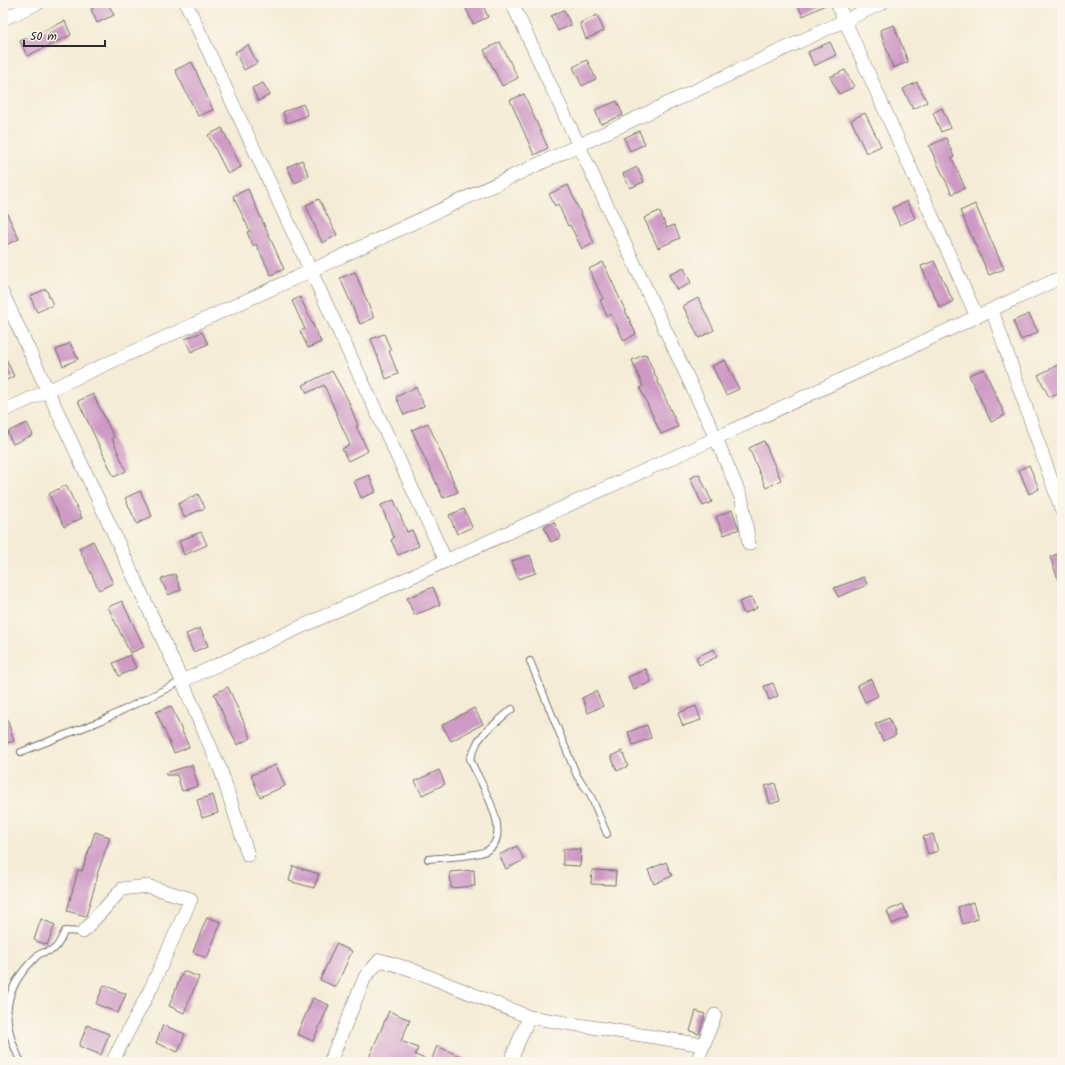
<svg xmlns="http://www.w3.org/2000/svg" width="1065" height="1065" font-family="Kalam,sans-serif">
	<style>
		.building { fill: #ce9ac5 }
		.lines { fill: none; stroke-linecap: round; stroke-linejoin: round }
		.service-casing { stroke: #716f67; stroke-width: 8 }
		.minor-casing { stroke: #716f67; stroke-width: 14 }
		.service { stroke: #fff; stroke-width: 6 }
		.minor { stroke: #fff; stroke-width: 13 }
	</style>
	<rect width="100%" height="100%" fill="#fbf7ec"/>
	<filter id="ink" filterUnits="userSpaceOnUse"><feTurbulence type="fractalNoise" baseFrequency=".025" numOctaves="2"/><feDisplacementMap in="SourceGraphic" scale="8" xChannelSelector="R" yChannelSelector="G"/><feConvolveMatrix kernelMatrix="1 2 1 2 8 2 1 2 1" color-interpolation-filters="sRGB"/></filter>
	<filter id="wash" filterUnits="userSpaceOnUse"><feTurbulence type="fractalNoise" baseFrequency=".012" numOctaves="4" result="noise"/><feDisplacementMap in="SourceGraphic" scale="16" xChannelSelector="R" yChannelSelector="G"/><feGaussianBlur stdDeviation="0.9" result="paint"/><feColorMatrix in="noise" values="0 0 0 0 0 0 0 0 0 0 0 0 0 0 0 0 0 1.4 0 .05"/><feComposite in="paint" operator="in"/></filter>
	<g filter="url(#wash)">
		<rect width="100%" height="100%" fill="#f4ecd6"/>
		<g id="blocks">
			<path class="building" d="M104,3H108L114,15L97,23L91,9Z
				M472,3H482L488,17L473,24L465,6Z
				M797,3H829L803,16Z
				M564,10L571,25L558,31L551,16Z
				M597,15L604,31L586,39L580,23Z
				M65,21L71,35L27,56L20,41Z
				M894,25L908,62L893,68L880,30Z
				M500,42L518,78L502,86L484,50Z
				M830,42L836,55L814,66L808,52Z
				M248,45L257,63L244,70L235,52Z
				M587,60L596,79L582,86L573,67Z
				M192,62L213,110L198,116L175,70Z
				M845,70L854,87L839,94L830,77Z
				M917,82L927,102L913,109L903,89Z
				M263,83L270,95L258,101L252,88Z
				M524,94L548,148L534,155L510,100Z
				M617,101L623,115L601,124L595,110Z
				M303,104L308,115L287,123L283,112Z
				M942,108L951,128L941,132L933,113Z
				M865,113L881,146L866,153L851,120Z
				M222,128L241,167L228,174L208,135Z
				M639,131L645,144L630,151L624,138Z
				M946,138L954,157L952,158L965,188L952,194L929,146Z
				M302,160L309,176L295,183L287,167Z
				M637,167L644,182L630,188L623,174Z
				M568,185L594,243L582,249L570,225L568,226L558,204L555,206L549,194Z
				M248,189L284,269L271,275L256,244L253,246L247,232L250,231L233,196Z
				M319,199L337,235L322,243L306,205Z
				M907,201L915,218L900,225L892,208Z
				M975,204L1004,269L989,275L960,211Z
				M3,205L19,239L6,245L3,238Z
				M659,211L667,228L674,225L680,238L658,248L644,218Z
				M934,261L953,301L940,308L921,266Z
				M603,262L636,334L624,341L611,314L607,316L600,300L603,299L589,269Z
				M684,268L691,283L677,290L669,275Z
				M355,272L374,318L360,324L340,278Z
				M46,289L53,305L37,312L30,296Z
				M300,297L321,342L308,348L300,331L305,329L292,301Z
				M698,298L714,330L699,338L683,306Z
				M1029,314L1038,332L1021,340L1013,321Z
				M202,332L208,344L191,352L185,339Z
				M384,334L391,350L389,351L398,374L386,379L371,339Z
				M70,343L78,359L63,366L56,350Z
				M3,352L14,376L3,382Z
				M646,354L678,427L661,434L640,388L643,386L632,360Z
				M725,360L739,389L726,395L712,366Z
				M1062,363V391L1049,397L1038,375Z
				M984,369L1005,415L991,422L969,375Z
				M332,371L348,400L358,426H356L368,451L348,461L342,449L350,445L324,385L307,393L303,385Z
				M416,387L424,406L404,415L396,397Z
				M93,394L114,437L112,438L126,471L114,477L78,401Z
				M27,423L33,435L13,444L7,432Z
				M428,423L458,492L443,498L412,430Z
				M764,441L781,480L766,488L749,448Z
				M1029,465L1039,489L1029,494L1019,470Z
				M699,474L712,502L703,506L690,478Z
				M369,475L376,492L361,498L354,481Z
				M66,485L82,518L64,527L49,494Z
				M140,491L152,516L137,524L125,498Z
				M198,494L205,508L184,517L178,504Z
				M394,500L407,532L412,530L419,546L398,555L391,540L394,538L381,505Z
				M464,509L472,527L457,534L449,515Z
				M732,510L739,529L724,535L716,517Z
				M554,522L561,537L551,542L544,527Z
				M201,532L207,545L184,555L179,541Z
				M93,541L113,583L99,590L79,548Z
				M1062,552V587H1061L1050,557Z
				M530,555L536,573L518,579L512,561Z
				M175,574L181,590L168,595L161,579Z
				M864,577L867,585L838,597L834,588Z
				M433,587L440,605L414,615L407,598Z
				M752,597L757,608L744,614L739,602Z
				M122,601L144,647L130,653L108,607Z
				M200,628L208,646L193,652L186,634Z
				M714,649L717,657L699,665L696,657Z
				M130,655L136,668L119,676L113,663Z
				M646,669L651,682L634,690L628,677Z
				M871,679L878,696L865,702L857,685Z
				M773,683L778,696L769,700L764,686Z
				M228,687L251,738L237,745L214,694Z
				M596,691L603,706L588,713L582,698Z
				M171,706L189,747L174,753L156,712Z
				M696,706L701,720L683,726L678,713Z
				M474,708L483,724L451,741L442,725Z
				M5,712L14,741L3,744V713Z
				M889,718L896,735L883,741L875,724Z
				M647,725L651,738L633,745L628,732Z
				M622,751L628,766L617,771L611,756Z
				M192,765L198,786L182,791L177,775H166L165,773Z
				M276,765L285,786L260,797L251,775Z
				M439,770L445,784L422,795L415,781Z
				M775,783L780,801L770,804L765,786Z
				M213,795L218,813L202,818L197,800Z
				M95,832L110,837L97,875H98L86,916L67,911L78,870L82,871Z
				M933,834L938,851L928,854L923,837Z
				M517,846L524,860L506,869L499,855Z
				M563,849H581L580,866L563,865Z
				M666,862L672,876L654,884L648,870Z
				M293,866L319,874L314,888L289,881Z
				M474,870L475,886L451,888L450,872Z
				M592,870L616,871L615,885L591,884Z
				M973,902L978,919L963,924L958,907Z
				M903,904L908,917L892,924L887,911Z
				M207,917L221,922L207,958L193,952Z
				M41,919L55,925L47,945L34,940Z
				M336,944L352,951L336,987L320,980Z
				M183,971L199,977L184,1013L169,1006Z
				M104,985L126,994L118,1013L96,1004Z
				M313,998L329,1005L313,1041L297,1034Z
				M389,1011L410,1020L401,1041L418,1048L415,1055L431,1061L437,1046L473,1062H367Z
				M696,1011L705,1014L699,1034L690,1031Z
				M87,1025L109,1034L101,1055L79,1046Z
				M163,1025L185,1034L178,1052L156,1043Z"/>
		</g>
	</g>
	<g filter="url(#ink)">
		<use href="#blocks" fill-opacity="0" stroke="#716f67" stroke-width="1"/>
		<g class="lines">
			<g class="service-casing">
				<path id="service" d="M530,661L577,776L590,794L607,834
					M21,752L103,720L182,681
					M428,859C445,857 464,857 480,853C521,843 478,780 470,759L478,741L486,731L512,709
					M21,1062C0,1020 2,989 37,956C42,951 49,952 54,949C59,945 62,936 65,931L83,932"/>
			</g>
			<g class="minor-casing">
				<path id="minor" d="M186,3L446,561
					M512,3L716,438L742,500L749,544
					M837,3L977,317
					M3,19L38,3
					M3,294L182,681L221,771L248,855
					M992,310L1062,511
					M3,411L304,274L882,3
					M182,681L716,438L1062,277
					M83,932L122,889L147,886L191,899L151,988L112,1062
					M330,1062L365,977L380,960L410,969L529,1017L704,1045
					M510,1062L529,1017
					M697,1062L715,1015"/>
			</g>
			<use href="#service" class="service"/>
			<use href="#minor" class="minor"/>
		</g>
	</g>
	<rect width="1065" height="1065" fill="none" stroke="#fbf7ec" stroke-width="16"/>
	<path d="M24 40v6h81v-6" fill="none" stroke="#2b2b2b" stroke-width="2"/>
	<text x="30" y="40" font-size="12" fill="#2b2b2b" stroke="#fbf7ec" stroke-width="3" paint-order="stroke">50 m</text>
</svg>
